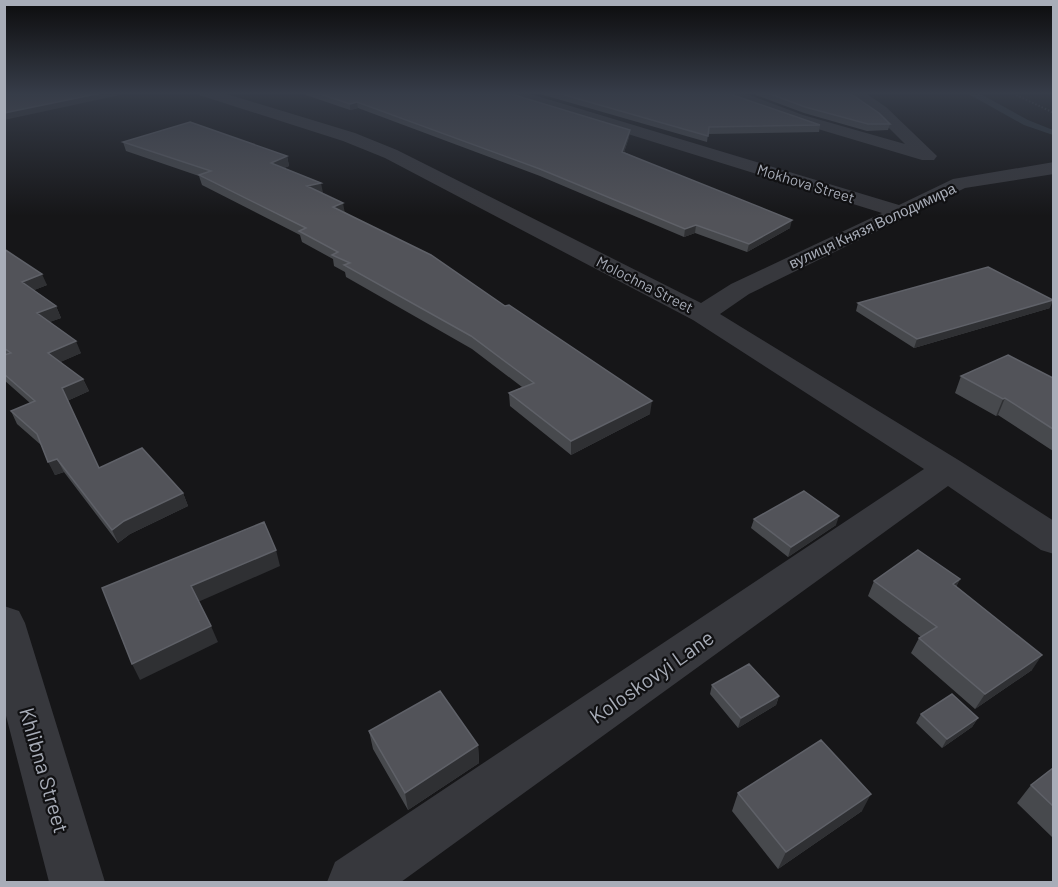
<svg xmlns="http://www.w3.org/2000/svg" width="1058" height="887" font-family="Barlow,sans-serif">
	<style>
		.water { fill: #2c353c }
		.lines { fill: none; stroke-linecap: round; stroke-linejoin: round }
		.path { stroke: #3d3f44; stroke-width: 2; stroke-dasharray: 1.5 2; stroke-linecap: butt }
		.street { fill: #37383d; fill-rule: evenodd }
		.wall { fill: #47494d }
		.shaded-wall { fill: #2f3033 }
		.building { fill: #525359; stroke: #5f6168; stroke-width: 1.5 }
		.labels { text-anchor: middle; dominant-baseline: central; stroke-width: 4.5; stroke-linejoin: round; paint-order: stroke }
		.far-street-label { font-size: 15px; fill: #a8adb8; stroke: #111113 }
		.near-street-label { font-size: 21px; fill: #a8adb8; stroke: #111113 }
	</style>
	<rect width="100%" height="100%" fill="#161618"/>
	<path class="water" d="M965,92H977L1028,120L1053,130V135L1024,125Z"/>
	<g class="lines">
		<path class="path" d="M1010,92L1054,113"/>
		<path class="street" d="M197,92H220L355,133L397,150L701,303L731,284L882,213L502,95L500,92H524L899,205L953,179L1054,162V174L965,188L749,294L720,314L960,461L1054,521V554L1041,550L948,486L401,882H327L335,862L924,469L693,320L385,158L343,141L199,95Z
			M719,92H741L803,115L905,144L874,113L847,92H864L886,107L937,156L934,160H922L791,121L721,95Z
			M4,606L19,611L25,623L105,882H49L4,708Z"/>
	</g>
	<path class="wall" d="M297,92H505L630,130L629,137L624,152L790,228L747,252L695,233L684,237L540,176L358,108L350,110Z
		M533,92H724L820,125L819,132L708,134L707,142Z
		M748,92H848L890,124L888,130L867,131L804,113Z
		M123,142L287,156L289,166L284,168L323,193H322L345,212L650,414L571,455L510,406L509,393L522,387L472,349L346,277L345,272L334,266L333,259L302,242L300,235L202,185L199,176L126,151Z
		M4,249L47,285L34,290L56,306L61,318L49,322L81,353L60,362L83,379L89,391L67,401L99,468L183,493L188,506L130,534L118,543L64,472L55,475L41,445L17,424L11,411L30,403L4,380Z
		M858,303L1050,308L914,348L856,311Z
		M961,376L1053,378V451L998,415L996,416L955,393Z
		M754,519L836,525L788,557L751,528Z
		M960,579L956,587L1032,670L975,709L911,653L919,638L921,637L868,596L874,581Z
		M712,685L779,696L776,705L738,728L710,694Z
		M921,714L978,718L972,727L942,748L916,723Z
		M369,731L478,745L479,763L408,810L373,749Z
		M1053,768V838L1017,803L1031,785Z
		M738,793L862,811L778,869L732,811Z"/>
	<path class="shaded-wall" d="M106,92H134L4,120V113Z
		M357,102L358,108L350,110V104Z
		M630,130L629,137L622,159V152Z
		M287,156L289,166L273,173L271,163Z
		M321,183L323,193L308,197L307,186Z
		M343,203L345,214L333,207Z
		M792,220L790,228L747,252L749,244Z
		M696,225L695,233L684,237L685,229Z
		M42,274L47,285L27,293L22,282Z
		M1053,300L1050,308L914,348L917,339Z
		M56,306L61,318L42,325L37,313Z
		M76,341L81,353L54,365L48,353Z
		M83,379L89,391L67,401L62,388Z
		M1005,398L998,415L996,416L1003,399Z
		M652,401L650,414L571,455V441Z
		M57,459L64,472L55,475L48,462Z
		M183,493L188,506L130,534L118,543L112,530L124,521Z
		M839,516L836,525L788,557L791,547Z
		M276,550L280,566L198,602L191,586Z
		M960,579L952,594L953,584Z
		M211,626L218,642L140,680L132,664Z
		M1042,655L1032,670L975,709L985,694Z
		M779,696L776,705L738,728L741,718Z
		M978,718L972,727L942,748L947,739Z
		M478,745L479,763L408,810L405,793Z
		M871,794L862,811L778,869L786,852Z"/>
	<path class="building" d="M4,92H106L4,113Z
		M314,92H505L630,130L622,152L792,220L749,244L696,225L685,229L540,169L357,102L350,104Z
		M554,92H724L820,125L709,127L708,136Z
		M765,92H848L879,113L890,124H868L805,107Z
		M190,122L287,156L271,163L321,183L307,186L343,203L333,207L431,255L505,306L509,305L652,401L571,441L509,393L534,383L471,336L344,265L350,263L332,255L338,252L299,231L306,228L199,175L211,171L123,142Z
		M4,249L42,274L22,282L56,306L37,313L76,341L48,353L83,379L62,388L99,468L142,448L183,493L124,521L112,530L57,459L48,462L37,434L11,411L35,401L4,374V355L11,353L4,348Z
		M988,267L1053,300L917,339L858,303Z
		M1008,355L1053,378V429L1005,398L1003,399L961,376Z
		M804,491L839,516L791,547L754,519Z
		M264,522L276,550L191,586L211,626L132,664L102,588Z
		M918,550L960,579L953,584L1042,655L985,694L919,638L937,627L874,581Z
		M749,664L779,696L741,718L712,685Z
		M440,691L478,745L405,793L369,731Z
		M952,694L978,718L947,739L921,714Z
		M821,740L871,794L786,852L738,793Z
		M1053,768V806L1031,785Z"/>
	<linearGradient id="sky" x2="0" y2="1"><stop stop-color="#0c0c0d"/><stop offset="0.43" stop-color="#363c48"/><stop offset="1" stop-color="#363c48" stop-opacity="0"/></linearGradient>
	<rect width="1058" height="216" fill="url(#sky)"/>
	<g class="labels">
		<g class="far-street-label">
			<text transform="translate(806 183) rotate(17)">Mokhova Street</text>
			<text transform="translate(872 225) rotate(-25)">вулиця Князя Володимира</text>
			<text transform="translate(645 284) rotate(27)">Molochna Street</text>
		</g>
		<g class="near-street-label">
			<text transform="translate(651 676) rotate(-35)">Koloskovyi Lane</text>
			<text transform="translate(45 770) rotate(74)">Khlibna Street</text>
		</g>
	</g>
	<rect width="1058" height="887" fill="none" stroke="#a8adb8" stroke-width="12"/>
</svg>
